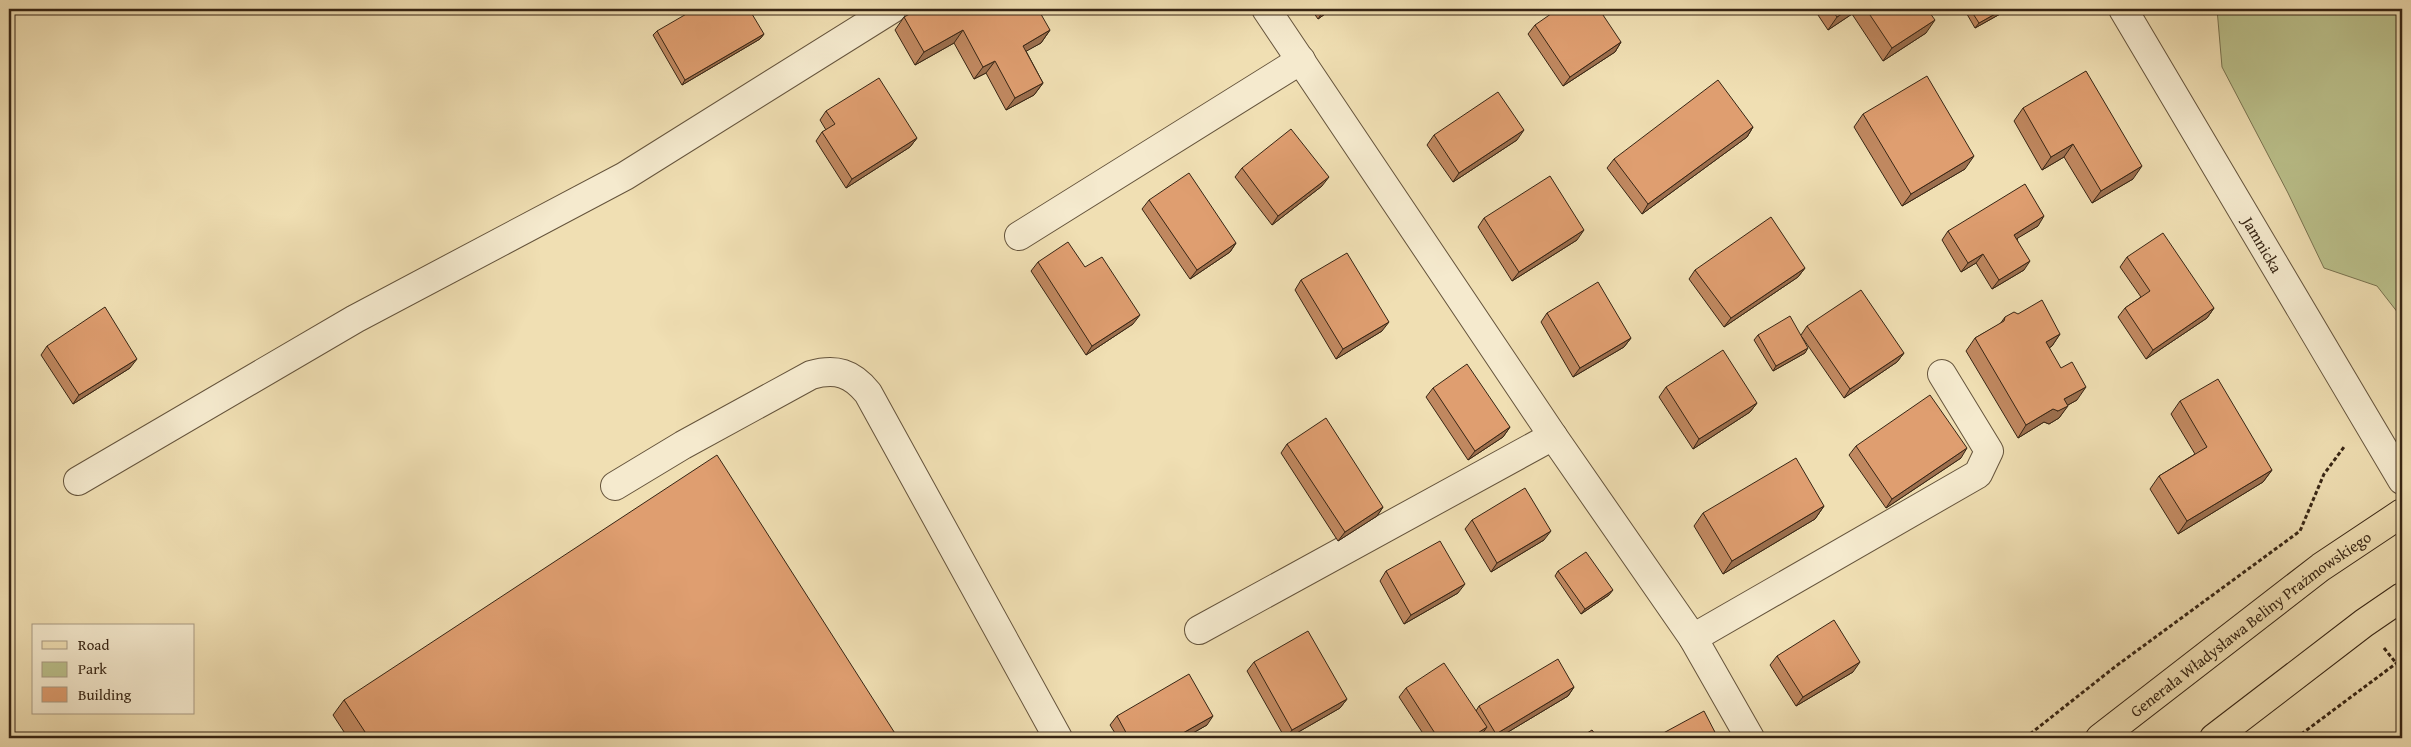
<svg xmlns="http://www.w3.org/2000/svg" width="2411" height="747" font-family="'Gentium Book Plus',serif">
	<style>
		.green { fill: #bbc18c; stroke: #797350 }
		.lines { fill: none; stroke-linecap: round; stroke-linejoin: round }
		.minor-casing { stroke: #65543c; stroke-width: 30 }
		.major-casing { stroke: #372514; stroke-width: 30 }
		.path { stroke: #372514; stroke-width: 3; stroke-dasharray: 4 2.5; stroke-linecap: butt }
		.minor { stroke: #f5eace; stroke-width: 28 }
		.major { stroke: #f0dfb3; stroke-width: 28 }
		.wall { fill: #c08860; stroke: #372514 }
		.shaded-wall { fill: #9c6f4e; stroke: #372514 }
		.building { fill: #df9e70; stroke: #372514 }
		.labels { text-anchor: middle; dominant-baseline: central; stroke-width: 4.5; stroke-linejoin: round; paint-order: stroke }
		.street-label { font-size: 16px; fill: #372514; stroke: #f5eace }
	</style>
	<rect width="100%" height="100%" fill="#f0dfb3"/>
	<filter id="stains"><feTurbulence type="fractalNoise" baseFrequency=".004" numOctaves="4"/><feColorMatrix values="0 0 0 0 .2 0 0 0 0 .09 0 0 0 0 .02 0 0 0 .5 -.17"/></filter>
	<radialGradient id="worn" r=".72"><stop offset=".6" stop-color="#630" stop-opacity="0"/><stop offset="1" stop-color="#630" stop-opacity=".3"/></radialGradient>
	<path class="green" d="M2217,9H2402V318L2377,286L2324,268L2288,193L2222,67Z"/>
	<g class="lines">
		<g class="minor-casing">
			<g id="minor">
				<path d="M1266,9L1553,436L1693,638L1750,738"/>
				<path id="s1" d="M2123,9L2402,480"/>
				<path d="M1019,236L1301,60"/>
				<path d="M78,481L355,319L625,176L892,9"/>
				<path d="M615,486L683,445L811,375C836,368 852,373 868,393L1058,738"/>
				<path d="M1199,630L1553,436"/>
				<path d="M1693,638L1978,474L1989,451L1942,374"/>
			</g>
		</g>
		<g class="major-casing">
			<g id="major">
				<path id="s2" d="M2100,738L2321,567L2402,513"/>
				<path d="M2214,738L2364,623L2402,597"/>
			</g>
		</g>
		<path class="path" d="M2384,648L2396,663
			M2025,738L2116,666L2300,531L2324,474L2344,447
			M2296,738L2402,659"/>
		<use href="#minor" class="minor"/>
		<use href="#major" class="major"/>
	</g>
	<path class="wall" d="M1311,9H1332L1318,19Z
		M1814,9H1927L1926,33L1883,61L1852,14L1828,30Z
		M1964,9H2009L1975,28Z
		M904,17L1050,30L1041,43L1026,51L1043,83L1034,95L1006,110L986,73L974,79L954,43L915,65L895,30Z
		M1535,25L1621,42L1615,52L1563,86L1528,34Z
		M657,31L764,34L760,39L682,85L653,35Z
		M2023,108L2133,179L2092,203L2064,157L2042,170L2014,121Z
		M826,111L917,138L910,147L846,188L816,141L822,132L826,130L820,120Z
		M1863,114L1965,169L1902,206L1854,127Z
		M1753,127L1747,137L1642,214L1607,168L1614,159Z
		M1434,135L1517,140L1453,182L1427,145Z
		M1242,168L1322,186L1272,225L1235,177Z
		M1149,200L1236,243L1230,252L1190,279L1142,209Z
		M1484,218L1577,240L1512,281L1478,227Z
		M2038,226L2017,238L2024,270L1992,289L1976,263L1961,272L1942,240L1948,231Z
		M2127,257L2214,308L2207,318L2146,359L2118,317L2125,308L2141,297L2120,267Z
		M1038,262L1085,267L1133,324L1086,355L1031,271Z
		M1805,268L1798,277L1724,327L1689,279L1695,270Z
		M1301,280L1382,331L1336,359L1295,290Z
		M1547,313L1631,338L1624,347L1573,377L1541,322Z
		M2005,317L2060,334L2052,346L2049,348L2077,400L2068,405L2059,418L2049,424L2044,422L2018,438L1966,351L1975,338L2000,324Z
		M1807,326L1904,353L1897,362L1844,398L1802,337L1805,353L1773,371L1754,340L1758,335H1801Z
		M47,346L130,368L73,404L41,355Z
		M1666,387L1757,403L1750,412L1693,449L1659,397Z
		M1433,388L1510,427L1503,437L1468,460L1426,397Z
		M2180,401L2272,470L2263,482L2178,534L2150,489L2159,476L2195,454L2171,414Z
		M1287,444L1383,507L1377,516L1338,541L1281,453Z
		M1856,446L1961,458L1886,508L1849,455Z
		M1824,506L1815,519L1723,574L1694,526L1703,513Z
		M1472,520L1544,540L1491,572L1465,529Z
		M1386,571L1458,593L1404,624L1380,581Z
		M1558,571L1609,595L1581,614L1555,576Z
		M1777,656L1853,672L1796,706L1770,665Z
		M1254,662L1347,699L1340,708L1288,738H1285L1247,671Z
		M1574,687L1568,696L1498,738H1487L1483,732L1480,737L1478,738H1426L1399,697L1406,688L1476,711L1479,706Z
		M344,700L898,738H348L333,715Z
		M1117,716L1207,725L1184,738H1118L1110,725Z"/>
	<path class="shaded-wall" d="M1325,9H1332L1318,19L1324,10Z
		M1849,9H1855L1852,14L1828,30L1837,17Z
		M2004,9H2009L1975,28L1979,23Z
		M1935,20L1926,33L1883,61L1892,48Z
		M963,30L954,43L915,65L924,52Z
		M1050,30L1041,43L1014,58L1023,46Z
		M764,34L760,39L682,85L685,80Z
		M1621,42L1615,52L1563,86L1570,77Z
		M995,61L986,73L974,79L983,67Z
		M1043,83L1034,95L1006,110L1015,98Z
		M1753,127L1747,137L1642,214L1648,204Z
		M1524,130L1517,140L1453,182L1459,173Z
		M917,138L910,147L846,188L852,179Z
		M2073,144L2064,157L2042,170L2051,157Z
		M1974,156L1965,169L1902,206L1911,194Z
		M2142,166L2133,179L2092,203L2101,191Z
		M1329,177L1322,186L1272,225L1278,216Z
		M2044,216L2038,226L2008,244L2014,235Z
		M1584,230L1577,240L1512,281L1519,272Z
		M1236,243L1230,252L1190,279L1197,270Z
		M1983,254L1976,263L1961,272L1968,263Z
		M2030,261L2024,270L1992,289L1999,280Z
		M1805,268L1798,277L1724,327L1731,318Z
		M2214,308L2207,318L2146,359L2153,350Z
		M1140,315L1133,324L1086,355L1092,346Z
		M1389,322L1382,331L1336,359L1343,349Z
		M2060,334L2052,346L2037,355L2046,342Z
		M1631,338L1624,347L1573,377L1580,368Z
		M1808,348L1805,353L1773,371L1776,366Z
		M1904,353L1897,362L1844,398L1850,389Z
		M137,359L130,368L73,404L79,395Z
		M2086,387L2077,400L2057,411L2068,406L2059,418L2049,424L2044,422L2018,438L2026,425L2053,409L2064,399Z
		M1757,403L1750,412L1693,449L1699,439Z
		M1510,427L1503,437L1468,460L1475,451Z
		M1967,448L1961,458L1886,508L1892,499Z
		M2272,470L2263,482L2178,534L2187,521Z
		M1824,506L1815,519L1723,574L1732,561Z
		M1383,507L1377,516L1338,541L1345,532Z
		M1551,531L1544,540L1491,572L1497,563Z
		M1465,584L1458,593L1404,624L1411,615Z
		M1613,590L1609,595L1581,614L1585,609Z
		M1860,662L1853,672L1796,706L1803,697Z
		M1574,687L1568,696L1498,738H1493L1496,734Z
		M1347,699L1340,708L1288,738H1286L1292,730Z
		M1213,716L1207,725L1184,738H1174Z
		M1487,727L1480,737L1478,738H1470Z"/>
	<path class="building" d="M695,9H749L764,34L685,80L657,31Z
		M919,9H1038L1050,30L1023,46L1043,83L1015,98L995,61L983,67L963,30L924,52L904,17Z
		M1558,9H1599L1621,42L1570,77L1535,25Z
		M1831,9H1849L1837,17Z
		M1866,9H1927L1935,20L1892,48Z
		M1970,9H2004L1979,23Z
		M2086,71L2142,166L2101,191L2073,144L2051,157L2023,108Z
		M1927,76L1974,156L1911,194L1863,114Z
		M879,78L917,138L852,179L822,132L835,124L826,111Z
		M1718,80L1753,127L1648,204L1614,159Z
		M1498,92L1524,130L1459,173L1434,135Z
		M1291,129L1329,177L1278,216L1242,168Z
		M1189,173L1236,243L1197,270L1149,200Z
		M1550,176L1584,230L1519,272L1484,218Z
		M2025,184L2044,216L2014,235L2030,261L1999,280L1983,254L1968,263L1948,231Z
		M1771,217L1805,268L1731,318L1695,270Z
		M2163,233L2214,308L2153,350L2125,308L2150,291L2127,257Z
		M1068,242L1085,267L1102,257L1140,315L1092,346L1038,262Z
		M1347,253L1389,322L1343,349L1301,280Z
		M1598,282L1631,338L1580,368L1547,313Z
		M1861,290L1904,353L1850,389L1807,326Z
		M2042,300L2060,334L2046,342L2061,368L2072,362L2086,387L2064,399L2068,406L2058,411L2053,409L2026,425L1975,338L2004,321L2005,317L2014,312L2018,314Z
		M105,307L137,359L79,395L47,346Z
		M1790,316L1808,348L1776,366L1758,335Z
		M1723,350L1757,403L1699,439L1666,387Z
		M1467,364L1510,427L1475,451L1433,388Z
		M2218,379L2272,470L2187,521L2159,476L2207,447L2180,401Z
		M1930,395L1967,448L1892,499L1856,446Z
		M1326,418L1383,507L1345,532L1287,444Z
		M717,455L898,738H369L344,700Z
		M1796,458L1824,506L1732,561L1703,513Z
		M1525,488L1551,531L1497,563L1472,520Z
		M1440,541L1465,584L1411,615L1386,571Z
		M1586,552L1613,590L1585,609L1558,571Z
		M1834,620L1860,662L1803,697L1777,656Z
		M1308,631L1347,699L1292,730L1254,662Z
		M1558,659L1574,687L1496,734L1479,706Z
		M1444,663L1487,727L1470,738H1438L1406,688Z
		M1189,674L1213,716L1174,738H1129L1117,716Z
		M1704,711L1718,738H1656V737Z
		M1592,730L1598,738H1579Z"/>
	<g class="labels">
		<g class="street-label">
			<text stroke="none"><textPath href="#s1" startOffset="274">Jamnicka</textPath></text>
			<text stroke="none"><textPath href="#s2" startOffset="189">Generała Władysława Beliny Prażmowskiego</textPath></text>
		</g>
	</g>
	<rect width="2411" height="747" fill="none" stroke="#f0dfb3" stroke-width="30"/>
	<rect x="10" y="10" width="2391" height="727" fill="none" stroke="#372514" stroke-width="2.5"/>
	<rect x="15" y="15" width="2381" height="717" fill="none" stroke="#372514"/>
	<rect x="32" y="624" width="162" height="90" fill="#f5eace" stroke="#a99b84"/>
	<rect x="42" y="641" width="25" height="8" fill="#f0dfb3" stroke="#a99b84"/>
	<text x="78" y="650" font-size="15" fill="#372514">Road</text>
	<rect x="42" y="662" width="25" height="15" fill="#bbc18c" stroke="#a99b84"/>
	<text x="78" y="674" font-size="15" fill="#372514">Park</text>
	<rect x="42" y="687" width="25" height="15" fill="#df9e70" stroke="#a99b84"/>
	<text x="78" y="700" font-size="15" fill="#372514">Building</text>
	<rect width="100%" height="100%" filter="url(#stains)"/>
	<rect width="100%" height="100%" fill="url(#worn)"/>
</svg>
